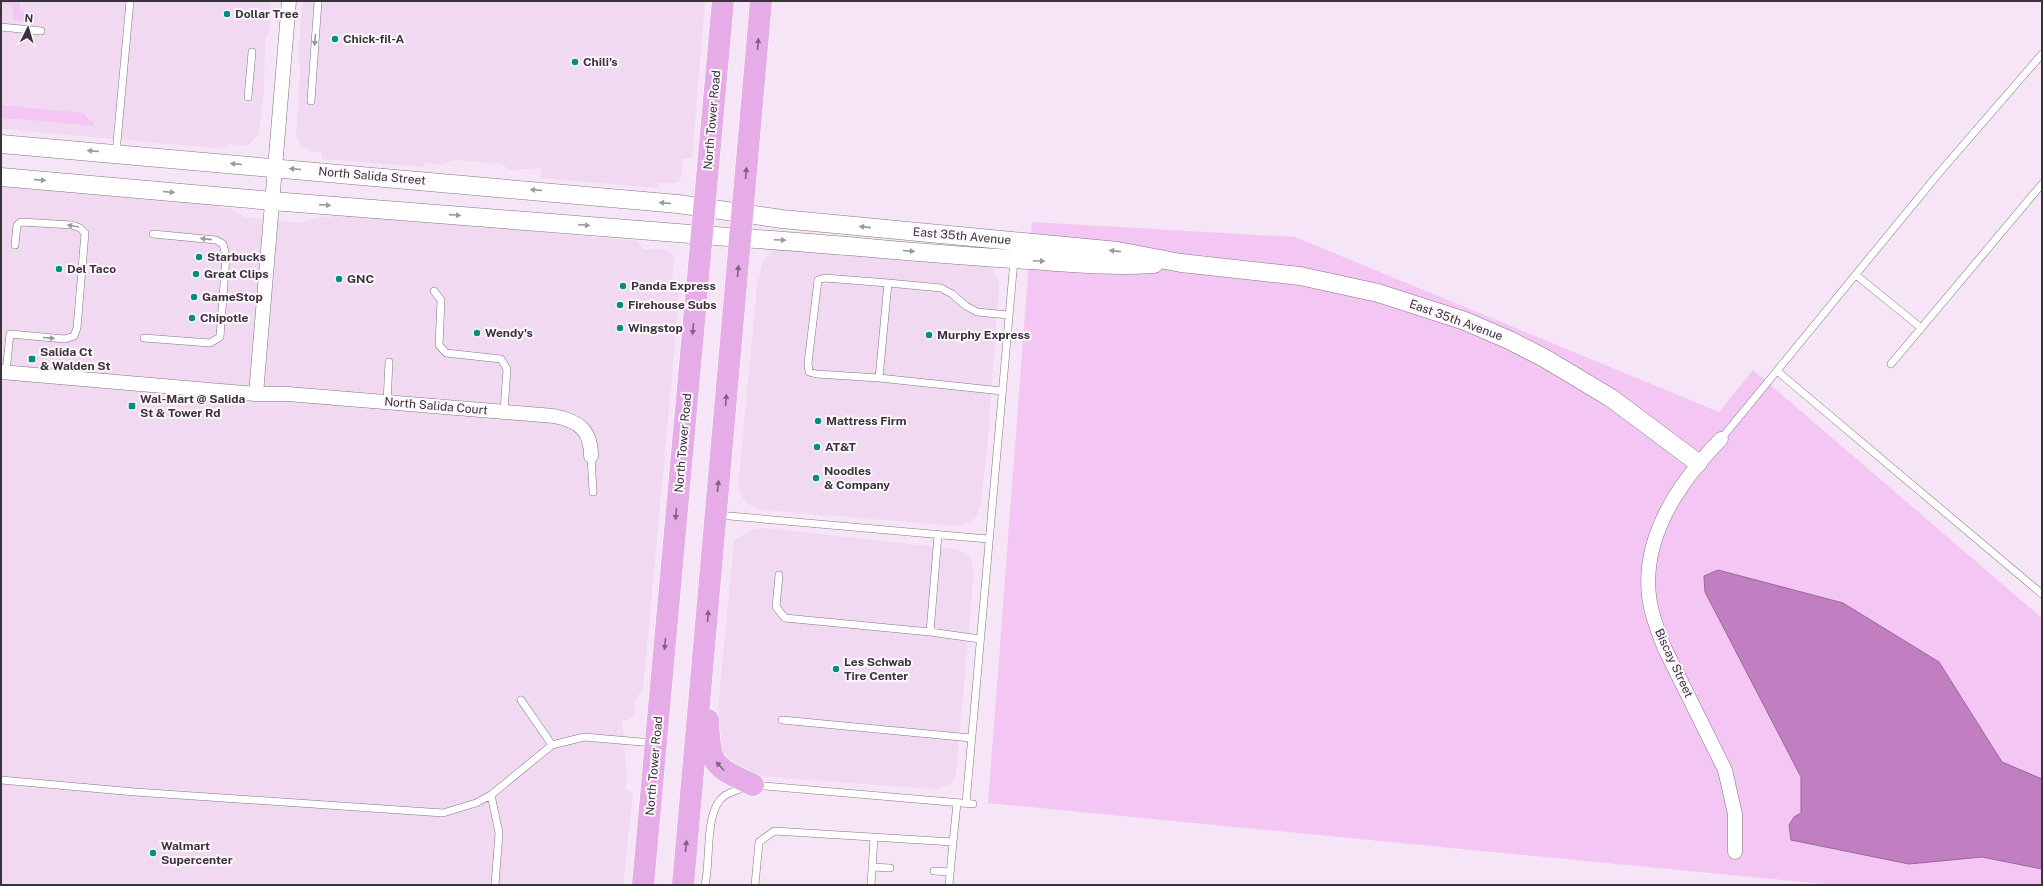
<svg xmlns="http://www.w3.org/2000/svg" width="2043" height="886" font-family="'Public Sans',sans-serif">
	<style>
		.built { fill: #f1daf1 }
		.green { fill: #f4c6f4 }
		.water { fill: #c17fc2; stroke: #986899 }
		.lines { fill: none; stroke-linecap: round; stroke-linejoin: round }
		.service-casing { stroke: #847484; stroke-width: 8 }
		.minor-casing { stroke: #847484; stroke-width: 15 }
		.tertiary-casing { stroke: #847484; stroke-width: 19 }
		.primary-casing { stroke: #fff; stroke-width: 23 }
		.service { stroke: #fff; stroke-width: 7 }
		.minor { stroke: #fff; stroke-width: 14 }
		.tertiary { stroke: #fff; stroke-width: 18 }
		.primary { stroke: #e6ace7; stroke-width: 22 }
		.oneway { fill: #9c999c }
		.oneway2 { fill: #7f637f }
		.poi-dot { fill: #008f78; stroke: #fdf6fd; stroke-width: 1.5 }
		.labels { text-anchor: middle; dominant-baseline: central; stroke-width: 4; stroke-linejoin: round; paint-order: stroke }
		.poi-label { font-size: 12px; font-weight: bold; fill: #3a333a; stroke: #fdf6fd; text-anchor: start }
		.street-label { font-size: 12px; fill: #3a333a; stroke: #fdf6fd }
	</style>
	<rect width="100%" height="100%" fill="#f6e5f6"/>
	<path class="built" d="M1,1H271L269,33L265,39L264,89L259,134L249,144L243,146L229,144L226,149L1,129Z
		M303,1H705L692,157L682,159V174L679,181L676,183H658L657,188L540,178L541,168L511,170L500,164L455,160L439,165L425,162L424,167L322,159V152H312L301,146L296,135L300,73L298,51Z
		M1,183L220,203L222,209L231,208L244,217L302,223L322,216L332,218L333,213L638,241L643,250L662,249L672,253L674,258L672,282L680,289L643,690L635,699V712L633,716L627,720H622L627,778L625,789L633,794L623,885H1Z
		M780,248L988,264L993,268L999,282V293L987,450L981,504L976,517L971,522L956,526L761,510L746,503L740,493L738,486L757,286L763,261L771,252Z
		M765,528L956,549L967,555L972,561L974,572L956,776L950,785L936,789L917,788L757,776L734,771L715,740L734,540L751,530Z"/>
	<path class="green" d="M1,1H20V11L33,14L31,22L13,20V5L1,4Z
		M1,105L83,113L90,121L94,122V126L20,119H1Z
		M1032,222L1295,237L1719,412L1753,370L2042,618V885H1834L988,803Z"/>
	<path class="water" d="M1718,570L1843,603L1939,662L2002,762L2042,779V869L1982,857L1909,864L1791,840L1789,825L1794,817L1801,813V777L1705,592L1704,576Z"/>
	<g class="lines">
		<g class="service-casing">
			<path id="service" d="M1,27L41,31
				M248,97L252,52
				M311,101L318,1
				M116,153L130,1
				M1856,275L1920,327
				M434,291L441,300L439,345L446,353L501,359L507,369L504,411
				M144,338L210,343L220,337L226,256L223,244L216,240L153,234
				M1891,364L2042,184
				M1777,371L2042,594
				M6,372L10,334L65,339L74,336L77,328L85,233L80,228L72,225L21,222L17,225L15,245
				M879,378L816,374L809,372L808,363L818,280L825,278L888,283
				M1002,391L879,378L888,283L941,288L952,294L966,306L977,312L1008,315
				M387,402L389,362
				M1721,439L1939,173L2042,54
				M591,456L593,492
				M718,515L988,539
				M779,575L776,607L785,618L930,632L980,639
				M930,632L938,535
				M521,700L552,745
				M782,720L971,738
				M1,780L135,792L443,813L476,803L491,795L552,745L584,737L653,743
				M491,795L499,833L495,885
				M966,803L1014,260
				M872,867L890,868
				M934,871L950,872
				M705,885C711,861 704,811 724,796C732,791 744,788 753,785L973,804
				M755,885L759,842L774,831L953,842L957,803
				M871,885L874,838
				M949,885L953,842"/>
		</g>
		<g class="minor-casing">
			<path id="minor" d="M1,372L256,394H288L554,416C579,421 591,430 591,456
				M256,394L289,1
				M1721,439C1681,480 1642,535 1649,596C1651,614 1658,632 1665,649L1725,770L1735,814V852"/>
		</g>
		<g class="tertiary-casing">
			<path id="tertiary" d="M1,144L678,204L782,219L1118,251L1181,263L1300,276L1378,293L1465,321L1509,340L1546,359L1611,398L1698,463
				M1,177L272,201L741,238C838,244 934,255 1030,260C1072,263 1112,267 1154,264"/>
		</g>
		<g class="primary-casing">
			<path id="primary" d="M708,720C710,766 713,766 753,785
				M643,885L723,1
				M683,885L761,1"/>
		</g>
		<use href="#service" class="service"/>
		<use href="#minor" class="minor"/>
		<use href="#tertiary" class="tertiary"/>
		<use href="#primary" class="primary"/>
	</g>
	<defs><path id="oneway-solid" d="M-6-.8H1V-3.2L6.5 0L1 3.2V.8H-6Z"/></defs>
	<g class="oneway">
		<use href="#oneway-solid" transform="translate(315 40) rotate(94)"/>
		<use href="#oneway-solid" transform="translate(93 151) rotate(-175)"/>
		<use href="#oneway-solid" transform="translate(236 164) rotate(-175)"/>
		<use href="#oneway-solid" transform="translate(295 169) rotate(-175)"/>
		<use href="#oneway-solid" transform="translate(40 180) rotate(5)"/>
		<use href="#oneway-solid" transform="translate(536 190) rotate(-175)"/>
		<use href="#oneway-solid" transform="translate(169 192) rotate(5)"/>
		<use href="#oneway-solid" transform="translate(665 203) rotate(-175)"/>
		<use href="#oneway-solid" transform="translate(325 205) rotate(4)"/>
		<use href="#oneway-solid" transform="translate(455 215) rotate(4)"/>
		<use href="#oneway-solid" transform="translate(584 225) rotate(4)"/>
		<use href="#oneway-solid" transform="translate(73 226) rotate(-170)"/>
		<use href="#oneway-solid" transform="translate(865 227) rotate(-174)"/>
		<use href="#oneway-solid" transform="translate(206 239) rotate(-174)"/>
		<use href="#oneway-solid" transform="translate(780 240) rotate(3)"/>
		<use href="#oneway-solid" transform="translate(909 251) rotate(5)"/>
		<use href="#oneway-solid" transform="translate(1115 251) rotate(-174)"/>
		<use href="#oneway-solid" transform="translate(1039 261) rotate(3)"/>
		<use href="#oneway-solid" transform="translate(49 338) rotate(5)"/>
	</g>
	<g class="oneway2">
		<use href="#oneway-solid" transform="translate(758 44) rotate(-85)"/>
		<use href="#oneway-solid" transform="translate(746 173) rotate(-85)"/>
		<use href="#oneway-solid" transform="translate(738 271) rotate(-85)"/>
		<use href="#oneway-solid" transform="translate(693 329) rotate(95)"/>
		<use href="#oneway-solid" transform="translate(726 400) rotate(-85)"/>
		<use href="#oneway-solid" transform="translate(718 486) rotate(-85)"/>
		<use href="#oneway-solid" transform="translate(676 514) rotate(95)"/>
		<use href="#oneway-solid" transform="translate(708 616) rotate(-86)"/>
		<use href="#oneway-solid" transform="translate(665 644) rotate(95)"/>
		<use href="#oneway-solid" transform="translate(720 766) rotate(-132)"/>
		<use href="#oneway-solid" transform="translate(686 846) rotate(-85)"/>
	</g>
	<g class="poi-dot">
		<circle cx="227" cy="14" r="4"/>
		<circle cx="335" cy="39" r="4"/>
		<circle cx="575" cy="62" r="4"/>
		<circle cx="199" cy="257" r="4"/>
		<circle cx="59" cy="269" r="4"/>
		<circle cx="196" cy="274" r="4"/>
		<circle cx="339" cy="279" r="4"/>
		<circle cx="623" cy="286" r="4"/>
		<circle cx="194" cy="297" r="4"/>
		<circle cx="620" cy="305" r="4"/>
		<circle cx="192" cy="318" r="4"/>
		<circle cx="620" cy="328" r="4"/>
		<circle cx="477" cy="333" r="4"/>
		<circle cx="929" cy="335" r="4"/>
		<rect x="28" y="355" width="8" height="8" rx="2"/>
		<rect x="128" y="402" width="8" height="8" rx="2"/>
		<circle cx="818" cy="421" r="4"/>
		<circle cx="817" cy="447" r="4"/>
		<circle cx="816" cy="478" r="4"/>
		<circle cx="836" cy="669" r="4"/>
		<circle cx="153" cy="853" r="4"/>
	</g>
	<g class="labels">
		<g class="poi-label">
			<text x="235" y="14">Dollar Tree</text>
			<text x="343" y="39">Chick-fil-A</text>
			<text x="583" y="62">Chili's</text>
			<text x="207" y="257">Starbucks</text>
			<text x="67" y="269">Del Taco</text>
			<text x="204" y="274">Great Clips</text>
			<text x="347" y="279">GNC</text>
			<text x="631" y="286">Panda Express</text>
			<text x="202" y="297">GameStop</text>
			<text x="628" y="305">Firehouse Subs</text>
			<text x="200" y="318">Chipotle</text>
			<text x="628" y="328">Wingstop</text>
			<text x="485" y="333">Wendy's</text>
			<text x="937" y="335">Murphy Express</text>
			<text x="40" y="352">Salida Ct<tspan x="40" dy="14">&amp; Walden St</tspan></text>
			<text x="140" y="399">Wal-Mart @ Salida<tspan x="140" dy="14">St &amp; Tower Rd</tspan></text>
			<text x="826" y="421">Mattress Firm</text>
			<text x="825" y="447">AT&amp;T</text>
			<text x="824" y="471">Noodles<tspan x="824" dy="14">&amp; Company</tspan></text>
			<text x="844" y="662">Les Schwab<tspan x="844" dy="14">Tire Center</tspan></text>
			<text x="161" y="846">Walmart<tspan x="161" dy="14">Supercenter</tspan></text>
		</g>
		<g class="street-label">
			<text transform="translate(712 120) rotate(-85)">North Tower Road</text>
			<text transform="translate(372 176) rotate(5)">North Salida Street</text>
			<text transform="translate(962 236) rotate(5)">East 35th Avenue</text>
			<text transform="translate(1456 320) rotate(20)">East 35th Avenue</text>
			<text transform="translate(436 406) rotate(5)">North Salida Court</text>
			<text transform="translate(683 443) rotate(-85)">North Tower Road</text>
			<text transform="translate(1674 663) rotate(65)">Biscay Street</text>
			<text transform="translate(654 766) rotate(-85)">North Tower Road</text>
		</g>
	</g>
	<rect width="2043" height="886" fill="none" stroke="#3a333a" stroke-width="4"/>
	<g transform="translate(28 28) rotate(5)" stroke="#fdf6fd" stroke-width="3" paint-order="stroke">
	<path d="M0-3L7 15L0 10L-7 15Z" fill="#3a333a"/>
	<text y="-6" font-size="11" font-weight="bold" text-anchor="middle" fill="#3a333a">N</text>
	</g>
</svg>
